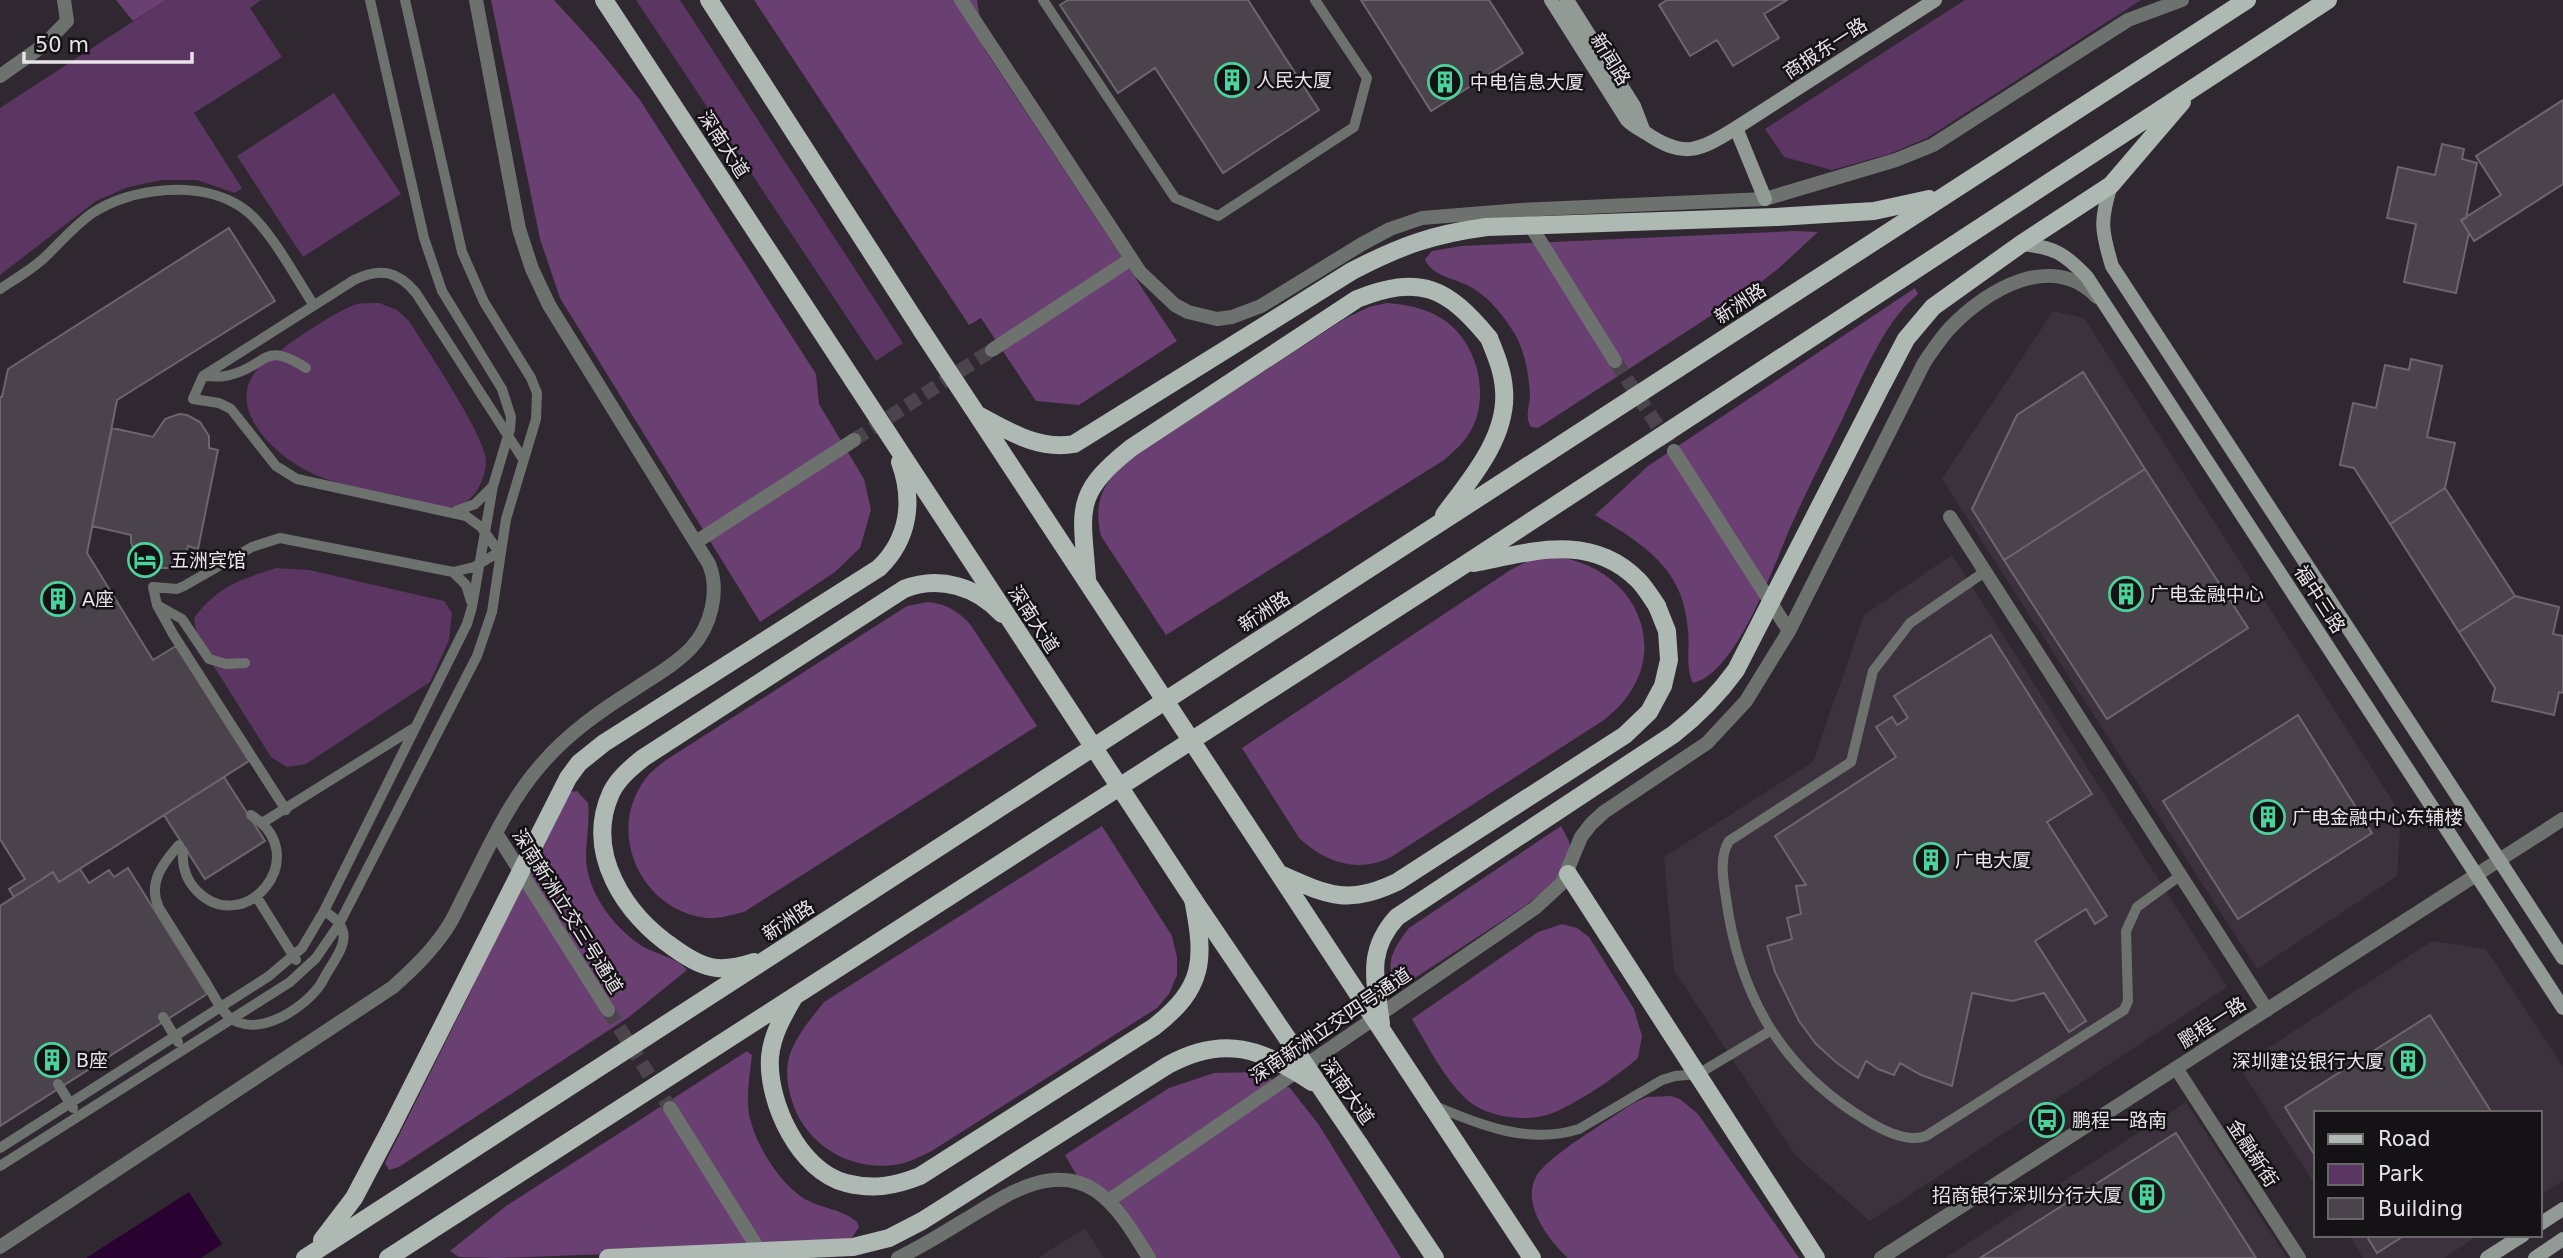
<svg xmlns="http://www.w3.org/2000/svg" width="2563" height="1258" font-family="'DejaVu Sans','Noto Sans SC',sans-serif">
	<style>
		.built { fill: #3c323e }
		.green { fill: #5c3662 }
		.forest { fill: #6a3f71 }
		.water { fill: #2a0231 }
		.building { fill: #4a434b; stroke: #6d656e; stroke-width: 2 }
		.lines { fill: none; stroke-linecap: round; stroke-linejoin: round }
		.street-tunnel { stroke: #4b444c; stroke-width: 14; stroke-dasharray: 14 7; stroke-linecap: butt }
		.lane { stroke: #6d726f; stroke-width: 10 }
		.street { stroke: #6d726f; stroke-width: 14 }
		.secondary { stroke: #929a96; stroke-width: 14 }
		.primary { stroke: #aeb9b3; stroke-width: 18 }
		.lane-bridge { stroke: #6d726f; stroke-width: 10 }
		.primary-bridge { stroke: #aeb9b3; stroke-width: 18 }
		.labels { text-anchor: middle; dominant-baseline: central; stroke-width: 5; stroke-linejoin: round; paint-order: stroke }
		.street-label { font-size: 19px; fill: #e8e3e9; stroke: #151216 }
		.poi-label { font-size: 19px; fill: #e8e3e9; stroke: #151216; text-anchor: start }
	</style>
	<rect width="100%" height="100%" fill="#2f2830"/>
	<path class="built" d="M2053,311L2084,318L2401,814L2397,876L2257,969L1942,479Z
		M1952,555L2227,987L1870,1221L1795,1155L1674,970L1664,857L1813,762L1864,615Z
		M2432,941L2486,949L2563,1067V1181L2540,1195V1113H2316V1186L2239,1067Z
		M2186,1102L2287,1258H1945Z
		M1085,1228L1104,1258H1038Z
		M2349,1235H2479L2444,1258H2363Z"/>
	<path class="green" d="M166,0H261L250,8L282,57L194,113L242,188L235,193L197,180H162L128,187L96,201L0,275V108Z
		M636,0H680L903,343L876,361Z
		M1965,0H2141L1927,138L1889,154L1832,170L1784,157L1765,129Z
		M334,93L401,194L303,257L237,156Z
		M379,303L397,310L409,321C425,347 485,435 486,460C486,480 473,506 451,507C435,507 415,499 399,496C367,489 331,485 302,468C271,451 227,408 256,371C262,364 273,357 280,351C296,338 338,310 357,304C364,303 372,303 379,303Z
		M276,568L309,570L444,601L452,613L449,640L430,682L306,764L287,767L271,757L198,641L194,618C218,586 240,580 276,568Z"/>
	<path class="forest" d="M116,0H166L133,21Z
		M491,0H554L596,46L640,100L816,374L819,404L864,479L871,510L860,548L835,572L760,622L560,298L540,239Z
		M754,0H977L985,50L1177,341L1079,405L1036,401L981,318L969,325Z
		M1795,231L1818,232L1779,268L1752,289L1538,428L1531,427C1524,416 1530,406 1530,395C1529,374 1524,346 1511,328C1502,314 1489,298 1474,289C1460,279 1431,277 1425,259L1432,251L1461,246Z
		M1915,288L1918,294C1882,324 1862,379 1841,422C1824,457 1806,492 1790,528C1773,567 1737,673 1693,683C1685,667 1690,648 1688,630C1684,568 1643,544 1595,515L1648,466Z
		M1387,303C1408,305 1427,308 1444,320C1478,343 1491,397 1470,432C1463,444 1454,451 1444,460L1166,635L1101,536C1091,495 1109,475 1140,452L1346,318L1369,307Z
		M1550,556C1640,564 1681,661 1604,720L1391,857C1357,874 1325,862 1299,838L1242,748L1512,569L1530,560Z
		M928,602C946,604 957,610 970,624L1037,726L744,912C732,915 719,919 706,918C640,910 605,831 646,778C651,771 660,765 666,760L907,606Z
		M577,791L588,803C590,821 586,840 586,858C587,892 613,926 639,944C654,955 676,956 687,970L629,1017L399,1167L389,1170L385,1163L471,991L536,846L569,792Z
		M1102,826L1172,936L1177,957V975L1169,994L1157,1008L930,1152C921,1156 910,1162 900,1164C858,1172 816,1152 797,1114C790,1098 785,1079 788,1062C792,1040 811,1019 824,1002Z
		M1561,826L1569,841L1571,852L1559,879L1525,906L1398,989C1382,966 1394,947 1409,928Z
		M1562,924L1577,928L1589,937L1634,1009L1642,1036L1638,1058C1619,1075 1571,1108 1547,1115C1522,1122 1486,1117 1466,1099C1443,1077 1428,1046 1412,1019L1538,932Z
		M747,1051L752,1055C750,1074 746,1095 749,1114C755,1144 778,1181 803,1198C819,1208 843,1209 857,1222L859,1227L851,1239L797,1247L498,1258L459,1257L450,1251L506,1206Z
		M1256,1072L1290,1088L1319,1125L1401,1258H1155L1077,1176L1065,1155L1169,1088L1214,1073Z
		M1671,1096L1680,1099L1698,1114L1799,1258H1568C1549,1241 1521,1204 1536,1177C1546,1157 1611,1119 1632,1104L1647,1097Z"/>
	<path class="water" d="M189,1192L222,1244L201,1258H86Z"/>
	<path class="building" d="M1068,0H1248L1319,110L1223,173L1155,68L1118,93L1060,5Z
		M1361,0H1489L1523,53L1431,111Z
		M1667,0H1787L1764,14L1779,38L1733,66L1717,40L1690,56L1659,5Z
		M2563,100V184L2474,241L2461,220L2501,195L2476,156Z
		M2442,144L2464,149L2462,159L2477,163L2466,218L2461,220L2469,233L2456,293L2404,282L2416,224L2387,218L2398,167L2435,175Z
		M229,228L275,301L117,400L87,553L153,660L176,646L249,761L59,882L53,872L14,897L9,889L25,879L0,839V397H2L8,369Z
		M2411,359L2442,366L2427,437L2455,443L2445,488L2390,524L2354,468L2340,465L2353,403L2376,408L2385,365L2409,370Z
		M2083,372L2145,469L2004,560L1972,509L2017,415Z
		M179,414L187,415L200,422L209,436V448L218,450L198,549L188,546L185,554L175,565L168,568H154L142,563L137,558L131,542V535L92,526L112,428L153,437L165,419Z
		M2145,469L2248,628L2107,719L2004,560Z
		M2445,488L2515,596L2459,632L2390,524Z
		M2515,596L2559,607L2553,634L2563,636V693L2559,692L2554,715L2492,701L2495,688L2459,632Z
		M1991,635L2092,794L2047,822L2107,916L2095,924L2086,909L2035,941L2086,1021L2069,1032L2044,993L2012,1001L1972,993L1952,1086L1921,1075L1900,1063L1894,1075L1878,1069L1866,1061L1858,1078L1837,1063L1816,1044L1799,1021L1775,972L1767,946L1792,939L1787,918L1801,914L1796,886L1806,885L1775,836L1896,757L1876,727L1892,717L1897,725L1908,718L1894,696Z
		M2298,715L2372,833L2238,919L2163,801Z
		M224,777L265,841L205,879L164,815Z
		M128,868L207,994L0,1126V906L53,872L59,882L80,869L89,883L109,870L114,877Z
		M2430,1015L2492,1113H2316V1157L2285,1107Z
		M2176,1133L2256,1258H1980Z
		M2366,1235H2405L2377,1253Z"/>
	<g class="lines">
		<path class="street-tunnel" d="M1615,361L1674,451
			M854,440L992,350
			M608,1010L670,1108"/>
		<path class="lane" d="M1043,0L1175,198L1218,216L1354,127L1367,78L1315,0
			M0,289C15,279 31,270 44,258C60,243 73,227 91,214C130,187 203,179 244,209C269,227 296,278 313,304
			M203,376C212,376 221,378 230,375C268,366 262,340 306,368
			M456,511L475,504L491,488
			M1986,571L1910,623L1873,671L1851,762L1729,841C1719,857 1723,879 1726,898C1739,995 1781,1069 1866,1120C1882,1130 1907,1143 1926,1136L2124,1010L2128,1001L2126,931L2137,907L2181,875
			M453,572L466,585L471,601
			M157,605L182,619L209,659L226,664L245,663
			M286,810L173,634L157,605L153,587L177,589L184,586L252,547L280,538L453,572L474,567L499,552L481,527L466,516L297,479L276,466L231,409L219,403L193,399L203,376L354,280C380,267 398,271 416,293L523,459
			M262,823L414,728
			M179,845C163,863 147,883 159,908L205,981
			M183,851C182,866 186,880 197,891C244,939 316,856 251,815
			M256,896L296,960
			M322,982C337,953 361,933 324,911
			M163,1017L178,1042
			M58,1084L73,1108
			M1433,1105C1479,1125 1529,1145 1579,1129L1662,1080L1675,1076L1698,1074L1770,1031
			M0,1148L269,976L302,948L324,911L467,624L472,607L493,486L510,429L511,417L502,389L442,291L424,238L370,0
			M0,1166L290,982L316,958L338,926L477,656L492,612L506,519L536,419L537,393L531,378L484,302L462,252L405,0"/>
		<path class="street" d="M961,0L1140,272L1175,305L1188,312L1217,319L1232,317L1261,306L1362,244L1390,229L1422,218L1521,210L1765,199L1896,160L1933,145L2128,20L2182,0
			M0,76L44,45L67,21L64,0
			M1527,220L1615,361
			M992,350L1131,259
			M1674,451L1789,631
			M1950,517L2267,1010
			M696,542L854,440
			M496,833L608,1010
			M2176,1068L2299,1258
			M670,1108L764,1258
			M1108,1201L1535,908L1562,883L1581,837L1591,824L1604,812L1707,743L1746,701L1789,631L1924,363C1932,351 1940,339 1950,328C1987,289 2052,251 2097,297
			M0,1247L393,987C413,969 432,951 447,928C455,916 460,903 467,890C489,847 508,803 540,766C567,734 600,711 635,689C654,676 675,665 691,648C711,627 720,591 709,564L549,305L532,269L519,229L476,0
			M898,1258C921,1247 942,1234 963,1221C1002,1198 1051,1161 1096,1191C1119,1207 1134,1234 1149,1258
			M1881,1258L2563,819"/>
		<path class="secondary" d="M1551,0L1627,120C1633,126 1639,129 1646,133C1684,159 1699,151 1736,128L1765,199
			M1567,0L1634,106L1644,132
			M1736,128L1935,0
			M2111,185C2100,220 2101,230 2112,266L2563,958
			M2021,244C2054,247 2064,253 2087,277L2563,1008
			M2540,1224L2563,1209
			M2487,1258L2523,1235
			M2535,1258L2563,1239"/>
		<path class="primary" d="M604,0L853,380
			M709,0L922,331
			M1776,217L1874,211L1929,199
			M1883,383L1906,339L1933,307L2021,244L2111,185L2182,102
			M1444,515C1470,480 1508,437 1504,390C1503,372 1496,355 1489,338
			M1474,563C1531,552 1590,532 1638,580C1645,587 1651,597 1657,606
			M1568,874L1816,1258
			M754,962C742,966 730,969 717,968C703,967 685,956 674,948C625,915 584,853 611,793C618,778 631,768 643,758L904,589C940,575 977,587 1002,614
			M794,997C783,1016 772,1035 770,1057C767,1102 799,1171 846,1183C873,1190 895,1186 920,1176L1154,1027C1205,987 1205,960 1193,899
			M1431,1105L1532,1258
			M1359,1144L1435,1258
			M322,1240L354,1198L391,1128
			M305,1258L2247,0
			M388,1258L1464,565L2328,0"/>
		<path class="lane-bridge" d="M205,981C212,992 219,1008 229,1017C257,1040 307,1007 322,982"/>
		<path class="primary-bridge" d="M922,331L1431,1105
			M853,380L1193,899L1359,1144
			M980,416C1010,432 1039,450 1074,444L1352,271C1400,246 1433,234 1487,227L1776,217
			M1087,579C1082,510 1072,495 1131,448L1357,299C1420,274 1447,287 1489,338
			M1282,875C1329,896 1349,905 1397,882L1625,735L1649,712L1663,686L1669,660L1667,631L1657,606
			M1381,1024C1376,982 1365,952 1397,917L1674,734C1698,715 1718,695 1736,670L1883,383
			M391,1128L568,778L579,763L604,743L879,568C909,539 914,501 900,462
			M608,1258L853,1247L889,1238L922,1221L1168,1065C1224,1034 1262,1049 1312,1082"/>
	</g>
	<defs>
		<g id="building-ring" transform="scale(1.75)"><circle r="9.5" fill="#151216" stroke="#4ad49c" stroke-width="1.5"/><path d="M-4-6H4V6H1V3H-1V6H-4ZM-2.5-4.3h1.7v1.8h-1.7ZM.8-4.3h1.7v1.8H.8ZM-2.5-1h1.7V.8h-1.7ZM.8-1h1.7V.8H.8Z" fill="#4ad49c"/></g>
		<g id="hotel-ring" transform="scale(1.75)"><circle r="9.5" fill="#151216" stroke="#4ad49c" stroke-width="1.5"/><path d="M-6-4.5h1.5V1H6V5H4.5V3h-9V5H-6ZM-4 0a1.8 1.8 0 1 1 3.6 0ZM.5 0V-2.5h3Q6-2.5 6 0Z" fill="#4ad49c"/></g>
		<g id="bus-ring" transform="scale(1.75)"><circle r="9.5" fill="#151216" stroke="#4ad49c" stroke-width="1.5"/><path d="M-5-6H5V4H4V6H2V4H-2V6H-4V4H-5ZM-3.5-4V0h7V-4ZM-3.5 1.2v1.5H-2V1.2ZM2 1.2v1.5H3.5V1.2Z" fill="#4ad49c"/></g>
	</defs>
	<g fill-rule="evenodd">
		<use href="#building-ring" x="1232" y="80"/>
		<use href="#building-ring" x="1445" y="82"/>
		<use href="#hotel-ring" x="145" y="560"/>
		<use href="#building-ring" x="2126" y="594"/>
		<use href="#building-ring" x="58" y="599"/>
		<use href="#building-ring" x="2268" y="817"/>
		<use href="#building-ring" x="1931" y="860"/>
		<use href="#building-ring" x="52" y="1060"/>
		<use href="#building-ring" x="2408" y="1061"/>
		<use href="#bus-ring" x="2047" y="1120"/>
		<use href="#building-ring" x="2147" y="1195"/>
	</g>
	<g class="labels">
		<g class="street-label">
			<text transform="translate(1825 48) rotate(-33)">商报东一路</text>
			<text transform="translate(1611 59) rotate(58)">新闻路</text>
			<text transform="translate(724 144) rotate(57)">深南大道</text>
			<text transform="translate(1740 303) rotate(-33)">新洲路</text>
			<text transform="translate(2320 599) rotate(57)">福中三路</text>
			<text transform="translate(1264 611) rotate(-33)">新洲路</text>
			<text transform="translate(1034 619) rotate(57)">深南大道</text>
			<text transform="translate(568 911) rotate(58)">深南新洲立交三号通道</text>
			<text transform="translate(788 920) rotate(-33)">新洲路</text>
			<text transform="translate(2212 1022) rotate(-33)">鹏程一路</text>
			<text transform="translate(1330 1025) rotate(-34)">深南新洲立交四号通道</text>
			<text transform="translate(1348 1091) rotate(55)">深南大道</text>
			<text transform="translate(2253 1153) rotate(57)">金融新街</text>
		</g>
		<g class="poi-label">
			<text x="1256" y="80">人民大厦</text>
			<text x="1470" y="82">中电信息大厦</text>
			<text x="170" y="560">五洲宾馆</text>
			<text x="2150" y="594">广电金融中心</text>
			<text x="82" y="599">A座</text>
			<text x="2292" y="817">广电金融中心东辅楼</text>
			<text x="1955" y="860">广电大厦</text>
			<text x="76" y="1060">B座</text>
			<text x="2384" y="1061" text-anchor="end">深圳建设银行大厦</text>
			<text x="2072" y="1120">鹏程一路南</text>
			<text x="2122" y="1195" text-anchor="end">招商银行深圳分行大厦</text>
		</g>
	</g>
	<rect x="2314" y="1111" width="228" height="126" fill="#151216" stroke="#69666a" stroke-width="2"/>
	<rect x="2328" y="1134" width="35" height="10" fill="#aeb9b3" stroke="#69666a" stroke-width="2"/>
	<text x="2378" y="1146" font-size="21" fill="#e8e3e9">Road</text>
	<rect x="2328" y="1164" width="35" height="21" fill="#5c3662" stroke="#69666a" stroke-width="2"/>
	<text x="2378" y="1181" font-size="21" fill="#e8e3e9">Park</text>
	<rect x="2328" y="1198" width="35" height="21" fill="#4a434b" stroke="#69666a" stroke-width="2"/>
	<text x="2378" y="1216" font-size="21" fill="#e8e3e9">Building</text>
	<path d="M24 52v10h168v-10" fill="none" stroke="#e8e3e9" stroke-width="3.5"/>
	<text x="35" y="52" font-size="21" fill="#e8e3e9" stroke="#151216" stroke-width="5" paint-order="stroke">50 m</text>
</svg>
